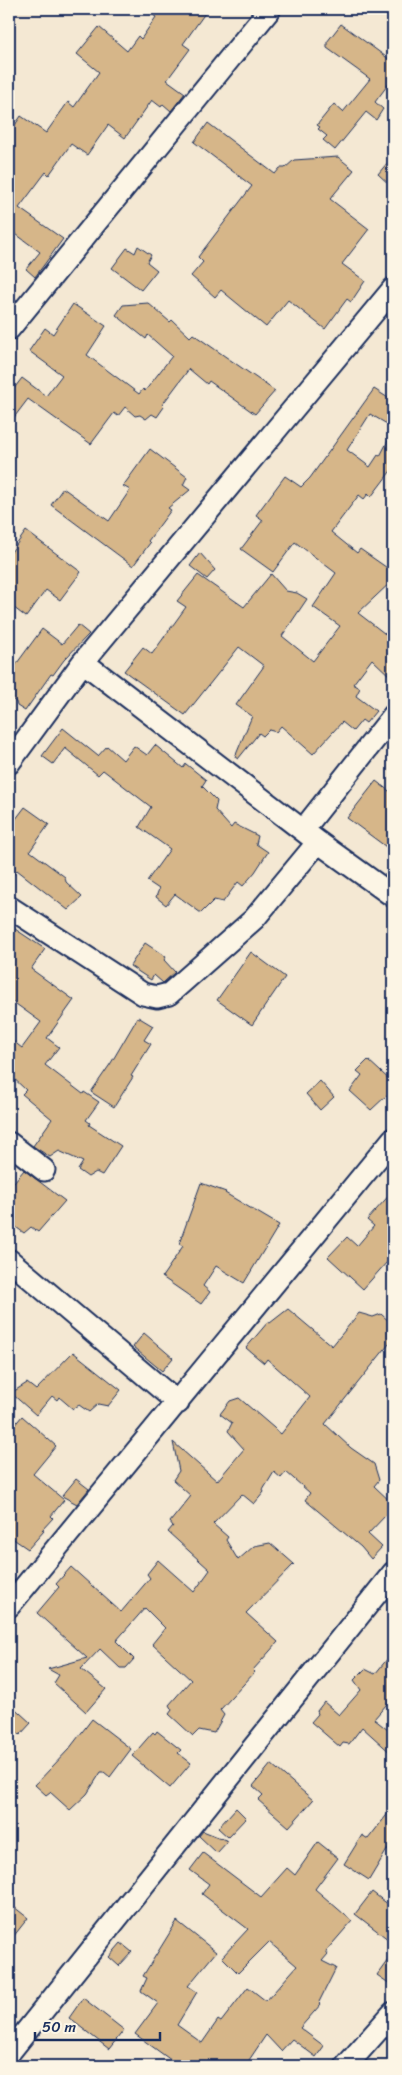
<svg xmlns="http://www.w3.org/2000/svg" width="402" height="2075" font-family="Sriracha,sans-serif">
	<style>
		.building { fill: #d6b689; stroke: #1b2f5e }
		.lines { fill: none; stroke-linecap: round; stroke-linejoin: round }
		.minor-casing { stroke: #1b2f5e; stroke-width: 25 }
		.minor { stroke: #fcf5e5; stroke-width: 21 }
	</style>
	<rect width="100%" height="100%" fill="#f4e8d3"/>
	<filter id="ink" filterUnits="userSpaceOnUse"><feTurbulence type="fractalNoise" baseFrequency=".02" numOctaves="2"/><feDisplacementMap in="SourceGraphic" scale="10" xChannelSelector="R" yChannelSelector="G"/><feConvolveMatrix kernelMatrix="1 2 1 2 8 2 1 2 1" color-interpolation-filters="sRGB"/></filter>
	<g filter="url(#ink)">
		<path class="building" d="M144,9H208L183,44L190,49L167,80L185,93L171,111L163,104L161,107L152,100L125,138L108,125L87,155L71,144L49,175L46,172L19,208L63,239L35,277L26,269L40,252L9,229V134L21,116L46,133L68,102L74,107L99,72L77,54L99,27L127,51L138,36L141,39L156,17Z
			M341,24L393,62V78L375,102L383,109L376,120L366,112L335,150L323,140L327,136L318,129L320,127L317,125L334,104L343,112L370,79L327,48V42Z
			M208,123L275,174L280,168H285L294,160L338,157L354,170L330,199L369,229L342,264L365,281L351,302L347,299L325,329L288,300L266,327L221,290L215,297L191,276L203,262L198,257L252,186L194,142Z
			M393,156V188L378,174Z
			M138,246L151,255L147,262L157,270L141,290L112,268L127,248L135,253Z
			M148,303L170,322L172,320L190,337L193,334L275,391L255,414L209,381L207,384L189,369L162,405L164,407L157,417L152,414L146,419L140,415L135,416L125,407L118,416L114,413L91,444L28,399L9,424V395L22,378L46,396L62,375L29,351L45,328L53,334L73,304L106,326L87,355L139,394L143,389L145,391L172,356L148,335L146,339L116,315L123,305Z
			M374,389L393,401V413L387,424L370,414L347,450L370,467L378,455L380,456L393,431V468L371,497L368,494L364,499L359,495L331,532L357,553L360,549L393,572V580L358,613L393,640V679L372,659L353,684L360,688L356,696L376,711L366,723L362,720L353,731L342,722L313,754L281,726L276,732L269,730L263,736L259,733L238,759L235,757L252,716L236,705L264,666L239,647L185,715L124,671L143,647L152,654L186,607L177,601L198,575L244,607L271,574L286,591L297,593L307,599L282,636L313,661L340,626L313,607L336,573L295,542L273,572L241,549L263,520L256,515L285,476L301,487L310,478Z
			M150,449L187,477L183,485L190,490L168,508L171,510L148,541L150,543L133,566L51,505L63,488L109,521L130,490L123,486Z
			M26,531L81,572L60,600L46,590L26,617L9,604V555Z
			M200,553L215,570L207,579L190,566Z
			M78,625L89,634L64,660L53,675L51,674L25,711L17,706L16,702L9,697V674L42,629L62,644Z
			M63,728L98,756L107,746L123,760L134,746L147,755L155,745L183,768L186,764L206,780L202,786L217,801L215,810L231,828L234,824L258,836L256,844L268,852L255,872L243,886L238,882L223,902L214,900L201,913L175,894L166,905L156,897L159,889L147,881L170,849L139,827L151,807L103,770L98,775L65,748L53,764L42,756Z
			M376,781L393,794V852L347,818Z
			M25,807L49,824L30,851L65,877L66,882L82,897L68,910L17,870L9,881V828Z
			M9,925L45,949L31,969L74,1000L47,1038L59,1047L45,1065L83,1094L84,1092L99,1102L86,1120L90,1123L89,1125L121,1146L102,1175L96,1172L88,1177L78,1170L83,1162L59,1151L50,1157L33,1146L52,1119L22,1094L26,1090L9,1074V1038L22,1048L41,1022L9,999Z
			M145,943L166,957L164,960L175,972L163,983L154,975L151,980L130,966Z
			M251,952L285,977L252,1025L217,1000Z
			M138,1017L153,1026L144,1040L151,1044L131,1076L133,1077L114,1107L91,1092L111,1063Z
			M368,1060L393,1083V1100L386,1096L371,1110L350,1091L362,1075L357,1071Z
			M320,1081L334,1097L320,1110L306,1094Z
			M24,1170L65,1201L38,1232L31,1227L24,1233L13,1225L16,1218L9,1210V1188Z
			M201,1183L226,1192L225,1193L279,1225L244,1283L216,1266L203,1286L210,1292L201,1304L162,1277L183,1246L179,1244Z
			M393,1191V1267L387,1262L363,1289L328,1257L347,1237L357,1246L374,1226L367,1220Z
			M288,1309L332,1346L359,1313L373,1317L381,1314L393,1325V1339L325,1424L351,1448L374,1464L379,1480L374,1486L393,1504V1521L386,1515L368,1534L382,1547L371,1559L361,1547L305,1500L310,1493L286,1472L281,1478L274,1472L263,1490L264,1492L254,1504L242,1494L213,1524L228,1537L226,1540L238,1560L254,1546L270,1543L294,1564L246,1613L278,1642L253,1670L255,1672L220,1710L224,1715L214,1733L199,1730L193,1736L169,1714L172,1710L169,1705L191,1680L152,1644L165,1628L145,1608L116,1641L134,1659L126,1668H120L100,1649L81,1669L106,1689L86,1712L54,1683L59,1675L48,1669L87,1658L37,1613L59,1587L56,1584L71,1567L121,1612L150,1578L147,1574L158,1560L194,1592L210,1570L168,1532L173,1526L170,1522L191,1496L173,1480L179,1471L173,1442L217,1481L244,1449L228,1431L232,1423L220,1414L230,1401L239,1398L281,1434L310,1397L267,1359L264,1363L246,1348L268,1322L270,1323Z
			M144,1333L173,1358L162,1371L133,1347Z
			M73,1352L121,1390L108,1406L98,1404L89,1412L79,1405L73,1409L59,1397L57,1400L52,1396L36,1415L11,1393L27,1383L36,1390Z
			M22,1416L56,1446L33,1474L64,1500L51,1516L53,1518L42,1530L44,1531L28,1549L9,1536V1432Z
			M76,1479L89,1489L77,1504L62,1496Z
			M393,1652V1697L374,1719L393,1734V1755L362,1727L349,1744L343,1743L340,1747L311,1722L318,1714L317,1711L324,1702L339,1715L361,1690L354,1680L365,1669L375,1674Z
			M9,1703L31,1723L20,1735L9,1725Z
			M92,1719L131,1749L110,1777L104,1772H101L87,1794L70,1810L50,1792L46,1795L35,1785L69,1749Z
			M157,1731L181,1750L178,1753L191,1763L170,1788L132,1756L153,1732L155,1734Z
			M271,1764L313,1800L289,1827L258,1800L263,1795L253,1786Z
			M393,1807V1840L369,1880L344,1864L362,1835L368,1839Z
			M236,1808L246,1818L228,1837L218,1828Z
			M203,1831L228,1841L217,1853L199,1836Z
			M318,1842L338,1858L315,1889L352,1921L326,1951L328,1954L322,1961L336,1968L319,2002L321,2004L300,2028L324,2046L316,2057L292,2039L281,2051L266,2035L245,2066H179L135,2034L158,2003L141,1991L147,1978L143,1976L177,1921L216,1952L188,1986L197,1992L177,2025L202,2043L218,2020L221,2022L248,1987L266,2001L297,1966L269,1942L238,1973L222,1957L248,1929L202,1894L209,1884L190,1870L203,1853L261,1897L287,1868L295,1875Z
			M372,1892L393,1908V1943L355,1914Z
			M9,1903L28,1918L9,1942Z
			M121,1943L132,1952L119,1966L109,1957Z
			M393,1953V1986L377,1975Z
			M83,1998L124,2030L109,2049L69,2018Z"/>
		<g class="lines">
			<g class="minor-casing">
				<path id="minor" d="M9,329L270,9
					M83,662L318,842L393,896
					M9,763L83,662L393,289
					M303,830L393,716
					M9,907L143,994L157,997L169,994L254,919L318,842
					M9,1143L44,1170
					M9,1260L178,1403
					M9,1606L393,1139
					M9,2053L393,1573
					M346,2066L393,2013"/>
			</g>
			<use href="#minor" class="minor"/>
		</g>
	</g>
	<rect width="402" height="2075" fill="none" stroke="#fcf5e5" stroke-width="30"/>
	<rect x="15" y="15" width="372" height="2045" fill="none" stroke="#1b2f5e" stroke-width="2" filter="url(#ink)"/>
	<path d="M35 2032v8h125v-8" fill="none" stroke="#1b2f5e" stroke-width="2.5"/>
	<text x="42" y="2032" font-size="15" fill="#1b2f5e" stroke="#fcf5e5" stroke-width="4" paint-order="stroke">50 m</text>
</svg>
